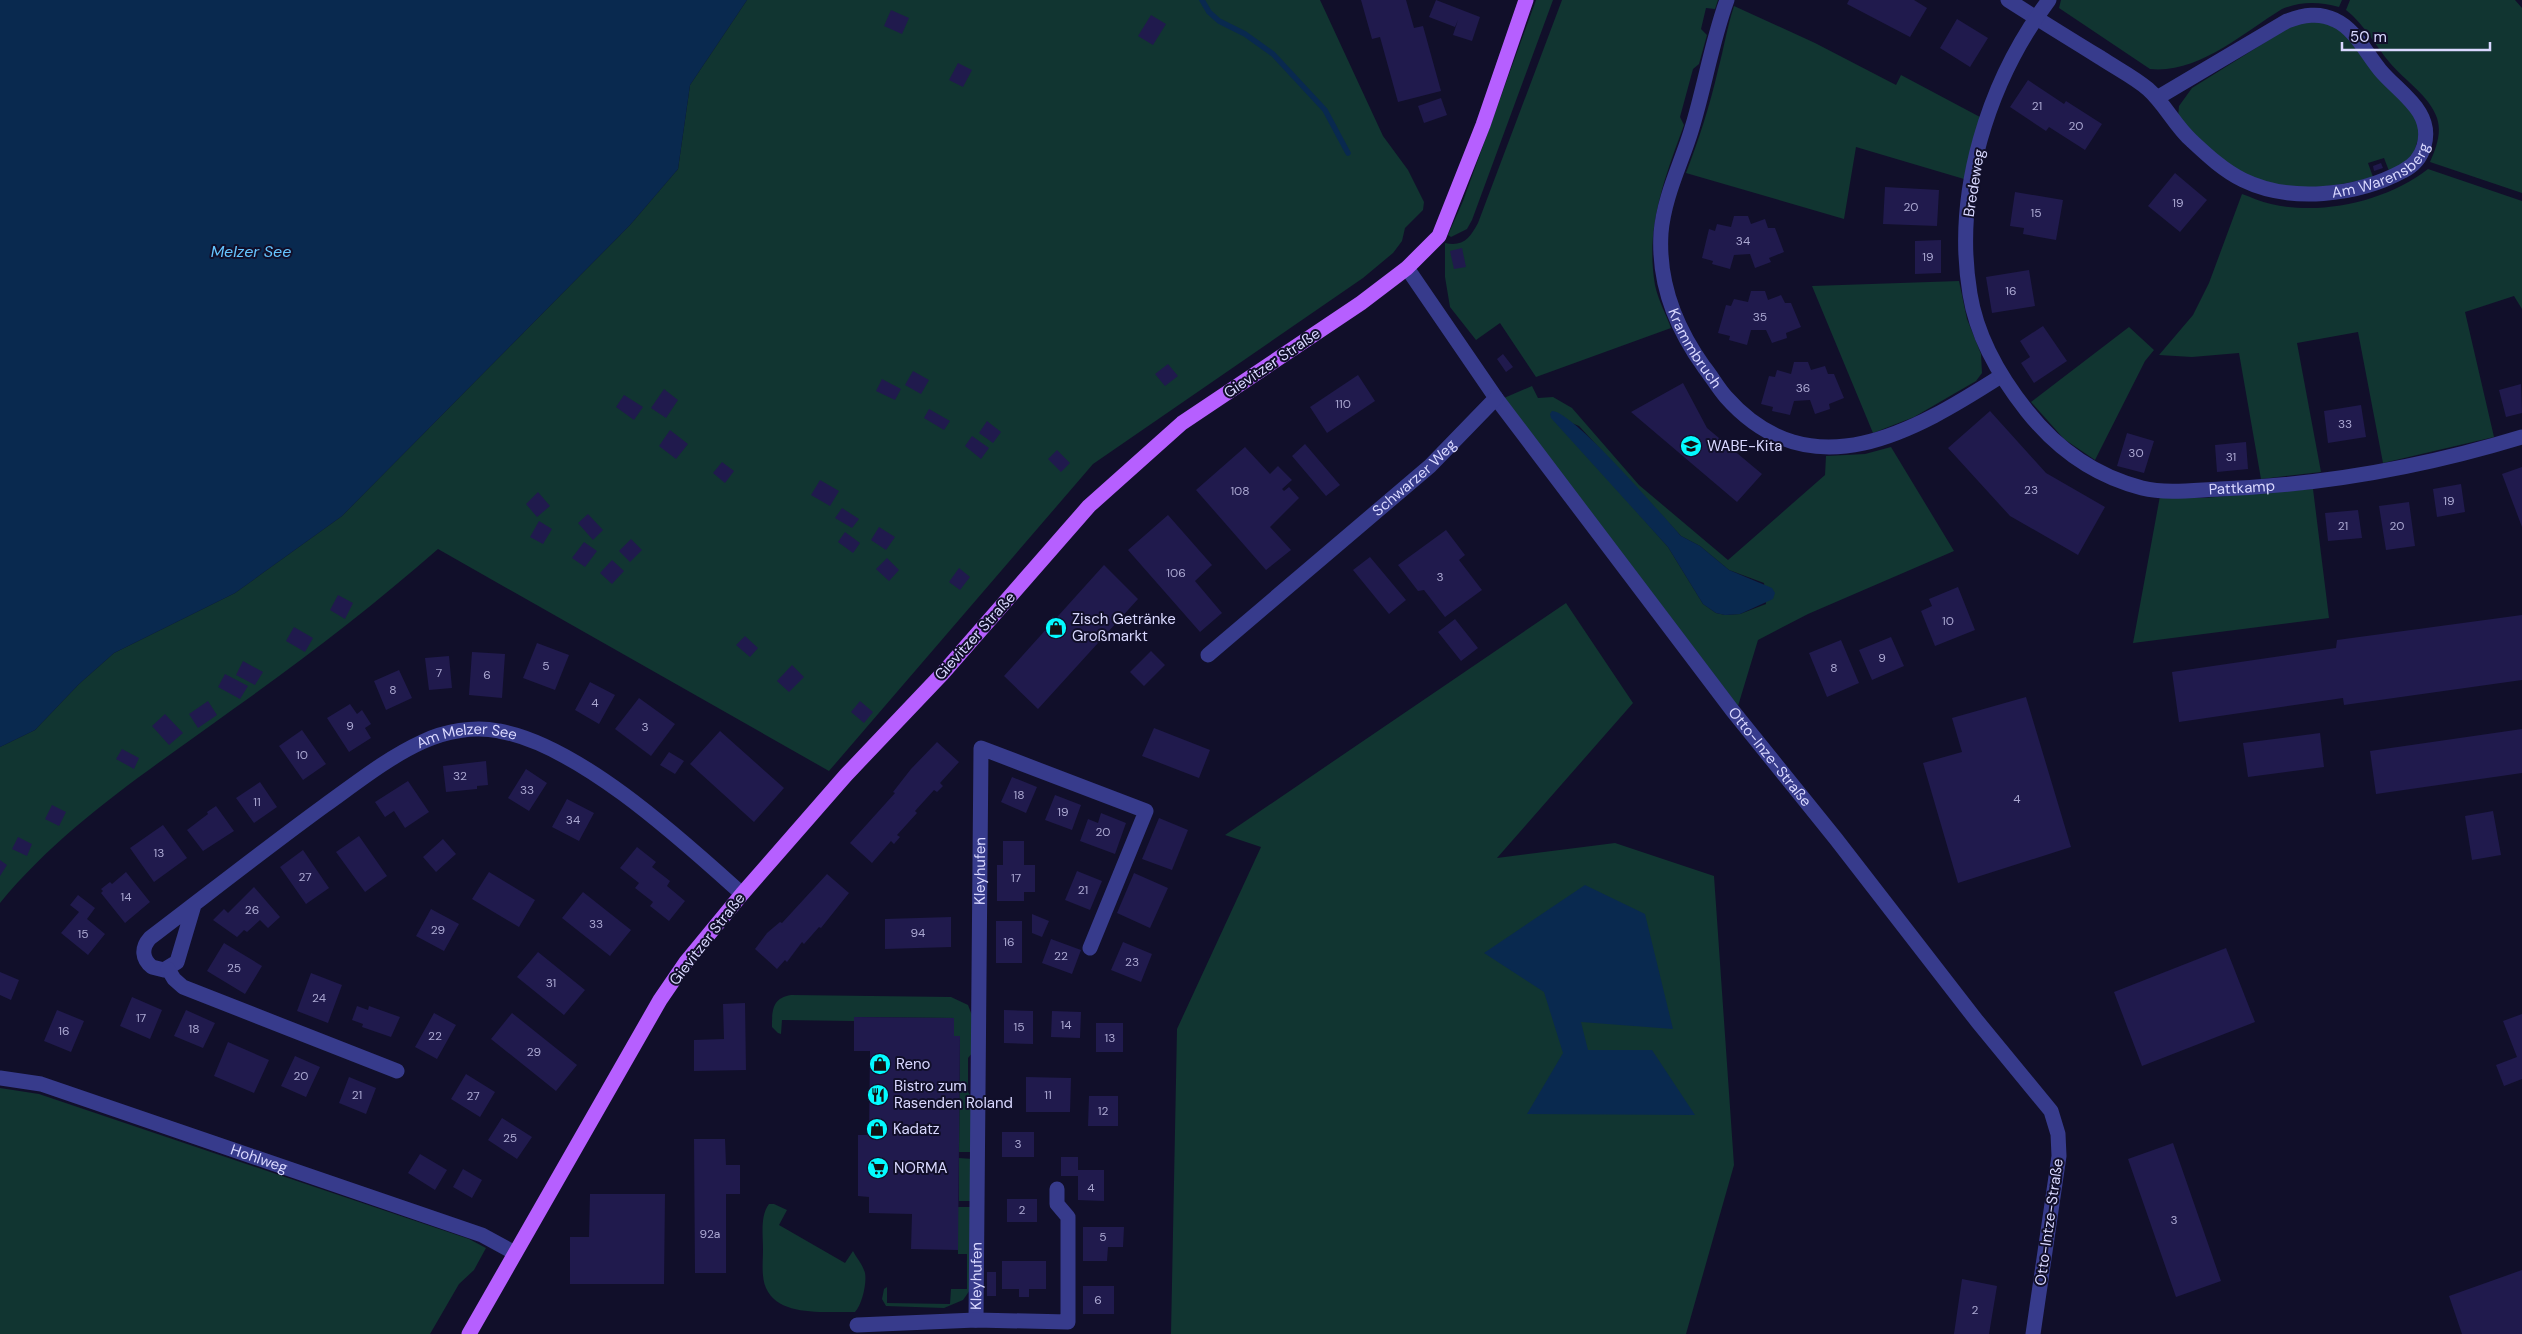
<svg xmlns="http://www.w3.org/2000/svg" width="2522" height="1334" font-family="'DM Sans',sans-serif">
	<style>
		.green { fill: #113531; fill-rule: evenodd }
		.water { fill: #09294f }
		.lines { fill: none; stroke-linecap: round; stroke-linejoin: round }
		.stream { stroke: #09294f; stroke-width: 5.5 }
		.building { fill: #201a4d }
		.minor { stroke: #373b8c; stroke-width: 15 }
		.major { stroke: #b65fff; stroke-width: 15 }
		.labels { text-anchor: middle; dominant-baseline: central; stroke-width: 4; stroke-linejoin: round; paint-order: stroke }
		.number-label { font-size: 12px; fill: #aba8d2 }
		.street-label { font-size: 15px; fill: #d9d8ff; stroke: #110f2a }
		.poi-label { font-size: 15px; fill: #d9d8ff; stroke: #110f2a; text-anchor: start }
		.water-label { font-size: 16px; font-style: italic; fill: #66c5ff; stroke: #110f2a }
	</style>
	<rect width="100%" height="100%" fill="#110f2a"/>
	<path class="green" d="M747,0H1320L1383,136L1408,170L1424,202L1423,210L1405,228L1402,241L1393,253L1363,278L1093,464L829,771L438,549C373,606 303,660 232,710C151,769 64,825 0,903V747L35,730L79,684L114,653L235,593L342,516L630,225L678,169L690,85Z
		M1536,0H1553L1472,220L1467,229L1451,237L1448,235L1463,201Z
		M1562,0H1718L1715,9L1706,8L1701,29L1707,35L1699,64L1693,69L1680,117L1684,125C1665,177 1645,228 1655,285C1658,300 1666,314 1671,328L1536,377L1500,323L1476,340L1450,307L1445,277V243C1463,247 1470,238 1478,223Z
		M2061,0H2342L2339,7C2319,2 2302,1 2282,9C2243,33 2198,74 2150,69L2059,8Z
		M2350,0H2515L2522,8V193L2430,162C2436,148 2442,133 2437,118C2429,95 2405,81 2390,63C2375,45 2364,24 2346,10Z
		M1734,6L1815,43L1896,85L1901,75L1980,117L1964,179L1856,147L1844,219L1686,173C1699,139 1710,105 1718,70C1724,48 1727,27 1734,6Z
		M2321,21L2339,28L2414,110L2421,129L2412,159L2389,171L2384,158L2368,163L2373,177C2289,200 2234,185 2178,117L2179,106L2192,88L2291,26L2301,22Z
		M2428,169L2522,201V309L2514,296L2465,312L2494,437L2383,463L2358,332L2297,343L2321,472L2261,479L2239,353L2192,357L2159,355L2193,315L2209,283L2242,194C2251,197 2261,202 2271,204C2322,216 2387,201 2428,169Z
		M1959,281L1967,319L1981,354L1982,373L1976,381L1914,417L1873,433L1812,286Z
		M2129,327L2154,350L2145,361L2095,460L2064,439L2031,402Z
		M1532,386L1538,398L1553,397L1572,408L1639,485L1728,560L1825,475L1826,456L1865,454L1891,447L1954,551L1808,614L1758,640L1738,706L1504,398ZM1550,414L1579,426L1681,536L1700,546L1729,570L1764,583L1766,604L1740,614L1725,615L1716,613L1703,604L1668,547Z
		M2313,489L2329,618L2133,643L2160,496L2203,498Z
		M1566,603L1633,703L1497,858L1615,843L1714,876L1734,1165L1686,1334H1171L1177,1029L1261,847L1225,835Z
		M791,995L951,997L968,1005L973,1018V1052L968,1058V1092L972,1098L973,1152H959L960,1036H954V1018L855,1017L854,1021L782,1020L781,1034L778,1033L772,1027C772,1011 772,998 791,995Z
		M0,1088L39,1094L469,1239L486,1248L474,1270L459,1284L430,1334H0Z
		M959,1158L973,1159L972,1201H959Z
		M769,1204H774L787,1210L779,1225L845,1263L853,1251C856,1257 863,1265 865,1273C867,1283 862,1305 855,1312C828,1311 779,1318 766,1288C761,1277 763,1261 763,1249C763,1235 760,1216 769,1204Z
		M958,1207H972L970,1290L963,1300L944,1308L886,1306L882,1299L884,1289L887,1287V1303L950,1304L951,1289H967V1254H958Z"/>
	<path class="water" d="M0,0H747L690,85L678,169L630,225L342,516L235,593L114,653L79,684L35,730L0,747Z
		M1552,411C1572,410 1663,516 1681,536L1700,546L1729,570L1772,588L1775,593L1773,599L1740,614L1725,615L1716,613L1703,604L1668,547L1551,418L1550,414Z
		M1585,885L1645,914L1673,1029L1581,1022L1588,1050H1652L1695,1115L1527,1114L1563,1053L1544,992L1484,953Z"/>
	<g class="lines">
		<path class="stream" d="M1202,0L1209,12L1219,21L1245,34L1273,54L1325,110L1348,153"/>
	</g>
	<path class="building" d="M1361,0H1406L1414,28L1423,26L1441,91L1398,102L1380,37L1372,39Z
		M1436,0L1480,17L1472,41L1453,35L1458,20L1455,27L1429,17Z
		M1849,0H1914L1927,8L1910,37L1847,4Z
		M891,10L909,18L902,34L884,26Z
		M1151,15L1166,24L1153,45L1138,36Z
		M1957,19L1988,38L1970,67L1940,48Z
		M958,63L972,70L963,87L949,80Z
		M2028,80L2064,104L2066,101L2102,124L2085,150L2049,127L2046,131L2010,107Z
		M1441,98L1447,115L1424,123L1418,106Z
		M2381,163L2383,168L2374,171L2373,166Z
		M2175,173L2207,200L2180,232L2148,206Z
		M1885,187L1939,190L1937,226L1883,224Z
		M2015,192L2063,200L2056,240L2023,234L2024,228L2010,226Z
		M1734,216H1748L1751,224L1765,219L1768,228H1775L1784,252L1769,258L1771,262L1755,268L1750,254L1734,255L1730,269L1712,264L1713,261L1702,258L1709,229L1715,231L1717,224L1731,227Z
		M1941,240V273L1915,274V241Z
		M1462,248L1466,267L1454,269L1450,251Z
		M2029,270L2035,306L1992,313L1986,277Z
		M1751,291H1765L1768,300L1781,295L1785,303H1791L1801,327L1786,333L1787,338L1772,343L1766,330H1751L1747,345L1729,340L1730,336L1718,333L1726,305L1731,306L1734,299L1748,302Z
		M2043,326L2067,361L2034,383L2021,363L2030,357L2020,341Z
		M1503,354L1513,367L1506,372L1497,359Z
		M1794,362H1808L1811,370L1825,366L1828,374H1834L1844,398L1829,404L1830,409L1815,414L1810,400L1794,401L1790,415L1772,411L1773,407L1761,404L1769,376L1775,377L1777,370L1791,374Z
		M1168,364L1178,376L1165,386L1155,374Z
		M913,371L929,380L921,394L905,385Z
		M1358,375L1375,401L1327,433L1310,407Z
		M882,379L901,389L895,400L876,391Z
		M1683,383L1707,428L1762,474L1737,502L1631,412Z
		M2521,384L2522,413L2506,417L2499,390Z
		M664,389L678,400L666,418L651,408Z
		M624,395L643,407L634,420L616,407Z
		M2361,405L2366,437L2328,443L2324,411Z
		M929,409L950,421L944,430L924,418Z
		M1990,411L2046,473L2105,507L2078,555L2010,516L1948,448Z
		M987,421L1001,432L993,443L979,433Z
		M670,430L688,444L676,459L659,446Z
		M2127,433L2154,441L2144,473L2117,466Z
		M972,436L989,448L981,459L965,446Z
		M2246,442L2248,469L2217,472L2215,445Z
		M1305,444L1340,485L1326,496L1292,456Z
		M1245,447L1270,474L1278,466L1292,480L1282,489L1284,491L1289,487L1299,498L1270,527L1291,550L1266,570L1196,490Z
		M1057,450L1070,463L1061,472L1048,459Z
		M722,462L734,471L725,483L713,473Z
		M2522,467V527L2502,474Z
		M820,480L839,491L830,506L811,495Z
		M2461,484L2465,512L2437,517L2433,489Z
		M538,492L550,506L537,517L526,504Z
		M2409,502L2415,546L2386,550L2379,506Z
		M842,508L859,519L852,528L835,518Z
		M2358,510L2362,538L2328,541L2325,513Z
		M588,514L603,530L593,540L578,523Z
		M1168,515L1212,565L1195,581L1222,613L1200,632L1128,550Z
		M539,521L552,529L543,544L530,537Z
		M879,527L895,537L886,550L871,540Z
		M1446,530L1465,555L1459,560L1482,590L1445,617L1424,590L1418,591L1398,565Z
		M845,532L860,543L853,553L838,542Z
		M631,539L642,550L630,562L619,551Z
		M584,542L597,551L585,567L572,558Z
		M1370,557L1406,600L1389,614L1353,570Z
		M887,558L899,570L889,581L876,569Z
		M612,560L624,571L612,584L600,573Z
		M1104,565L1138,599L1038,709L1004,676Z
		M959,568L970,577L960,590L949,582Z
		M1958,587L1975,630L1935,646L1921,611L1932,606L1929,599Z
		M338,595L353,603L345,619L330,610Z
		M2522,615V680L2344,705L2343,698L2179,722L2172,672L2336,648L2337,640Z
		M1455,619L1478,648L1461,661L1438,632Z
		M294,627L313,638L305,652L286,641Z
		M745,636L758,648L750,657L736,645Z
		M1891,637L1904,666L1872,680L1859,650Z
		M1841,640L1859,683L1827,697L1809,653Z
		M537,643L569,655L555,690L523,678Z
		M1151,651L1165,665L1144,686L1130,672Z
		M472,652L505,654L502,698L469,695Z
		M449,656L452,688L429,690L425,658Z
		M243,661L263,672L255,685L236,675Z
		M792,665L804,677L789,692L777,681Z
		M399,670L412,698L386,710L374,681Z
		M225,674L248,686L240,699L218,687Z
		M590,682L615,695L599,724L575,710Z
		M2026,697L2071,847L1958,883L1923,763L1962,752L1952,718Z
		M639,698L675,724L651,756L615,729Z
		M208,701L217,715L198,728L189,714Z
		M860,701L873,712L864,723L851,712Z
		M350,704L357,714L362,710L371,724L365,728L371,738L349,752L327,718Z
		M165,714L183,733L169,745L152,726Z
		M1154,728L1210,750L1199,778L1142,756Z
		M2522,729V773L2376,794L2370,751Z
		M302,730L326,764L303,780L279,746Z
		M720,731L784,788L754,822L690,764Z
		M2320,733L2324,767L2248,777L2243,743Z
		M937,742L959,762L940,783L943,786L937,792L934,790L915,811L917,813L897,835L900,837L894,844L891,841L872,863L850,843L895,793L893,792L911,769Z
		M122,749L139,758L134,769L116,759Z
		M669,752L684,761L675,774L660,765Z
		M486,761L488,785L477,786V789L446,792L443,766Z
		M526,769L547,783L529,811L508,798Z
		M1012,777L1037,787L1026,813L1001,802Z
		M408,781L429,812L405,828L394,811L385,817L375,802Z
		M260,782L277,807L254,823L236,798Z
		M1055,795L1081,805L1072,830L1045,820Z
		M567,799L594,813L579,841L552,827Z
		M52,805L66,812L59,826L45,819Z
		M216,806L234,831L203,851L187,830L208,814L207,812Z
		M2493,811L2501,855L2472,860L2465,816Z
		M1101,813L1126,823L1115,854L1080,841L1088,819L1098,823Z
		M1159,818L1188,830L1172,870L1142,859Z
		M163,825L187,858L154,882L130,848Z
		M359,836L387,876L365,892L336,852Z
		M18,837L32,844L27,856L12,849Z
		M443,839L456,854L436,872L423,857Z
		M1003,841H1024V865H1035V892H1024V901H997V865H1003Z
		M637,847L656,862L652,867L670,881L667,886L685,901L669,921L650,906L653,902L635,888L639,883L620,868Z
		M303,850L329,888L306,904L280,867Z
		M0,860L7,865L0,876Z
		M1077,871L1102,881L1090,910L1065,900Z
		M126,872L150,902L125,923L101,893L103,891L101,889L110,882L112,884Z
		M489,872L535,900L519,927L472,899Z
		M1134,873L1168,888L1150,928L1117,913Z
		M827,874L849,893L821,928L819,927L804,944L802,942L787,962L785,960L777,969L755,949L767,933L780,922L782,923Z
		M254,887L280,917L268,928L260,920L247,932L244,930L237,937L213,920L224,909L228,913Z
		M583,892L631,930L610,956L562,918Z
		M78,895L95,908L87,919L105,934L88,955L61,933L79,912L70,905Z
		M431,909L459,924L444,951L416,936Z
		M1032,914L1049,921L1042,937L1032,933Z
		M951,917V947L885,949V919Z
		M996,921H1022V963H996Z
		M1051,939L1081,950L1072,974L1042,963Z
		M1123,942L1152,954L1141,982L1111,970Z
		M224,943L262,966L245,994L207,971Z
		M2226,948L2255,1022L2142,1066L2114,992Z
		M538,952L585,990L564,1015L517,977Z
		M0,972L19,980L11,1000L0,995Z
		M311,973L342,985L328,1023L297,1011Z
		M132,997L162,1010L150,1039L120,1026Z
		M745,1003L746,1070L694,1071V1040L724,1039L723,1004Z
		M357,1006L368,1010L369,1006L400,1017L391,1037L362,1027L363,1024L352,1020Z
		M57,1010L84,1021L71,1052L44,1041Z
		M186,1010L215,1023L203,1048L174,1036Z
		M1004,1010L1033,1011V1044L1004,1043Z
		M1052,1011L1081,1012L1080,1038L1051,1037Z
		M434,1013L456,1025L437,1059L415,1047Z
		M512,1013L577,1065L556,1091L491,1039Z
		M2522,1014V1079L2504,1086L2496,1065L2517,1057L2503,1021Z
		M854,1017L954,1018V1036H960L958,1250L911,1249L912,1214L869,1213V1197L858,1196V1135H869L870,1051H854Z
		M1096,1023H1123V1052H1096Z
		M228,1042L269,1060L254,1093L214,1076Z
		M295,1056L320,1067L306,1097L281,1086Z
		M466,1074L495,1092L480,1117L451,1099Z
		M349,1077L376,1088L366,1114L339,1103Z
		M1026,1077L1071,1078L1070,1112H1026Z
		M1089,1096H1118V1126H1088Z
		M502,1118L532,1137L517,1159L488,1140Z
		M1002,1132H1034V1157H1002Z
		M694,1139H725L726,1165H740V1194H726V1273H695Z
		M2173,1143L2221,1281L2176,1297L2128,1159Z
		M420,1154L447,1170L435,1190L408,1173Z
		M1061,1157H1078V1170H1104V1201L1078,1200V1176H1061Z
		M463,1169L482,1180L472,1198L453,1187Z
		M590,1194H665L664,1284H570V1237H589Z
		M1007,1199H1037V1222H1007Z
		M1083,1227H1124L1123,1247H1108L1107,1261H1083Z
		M1002,1261H1046V1289H1029V1297H1019V1289H1002Z
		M2522,1270V1334H2462L2449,1296Z
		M987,1272H996V1296H987Z
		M1962,1279L1997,1286L1989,1334H1954Z
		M1083,1286H1114V1314H1083Z"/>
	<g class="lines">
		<g class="minor">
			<path id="s1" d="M1727,0C1712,41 1705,85 1692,128C1682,162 1664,196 1661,233C1658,282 1676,328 1704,367C1712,377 1718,388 1726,397C1811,493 1915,431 2001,376"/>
			<path id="s2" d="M2008,0C2039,20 2070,39 2101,58C2116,68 2134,77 2148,89C2165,104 2175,126 2192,141C2207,155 2224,171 2243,180C2290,203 2357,196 2403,171C2413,166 2421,157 2424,146C2434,111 2399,93 2380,70C2366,53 2355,29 2335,20C2319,12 2303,15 2287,21L2157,98"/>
			<path id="s3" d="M2049,0C1988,81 1953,193 1970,294C1977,338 2000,377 2027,411C2057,449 2095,476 2142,488C2167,494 2195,490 2220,489C2323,485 2424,467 2522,437"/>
			<path id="s4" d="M1407,268L1496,398L1732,710L1836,839L1977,1021L2051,1111L2058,1134L2059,1156L2033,1334"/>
			<path id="s5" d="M1208,655L1430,466L1496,398"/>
			<path id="s6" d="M194,905L177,962L164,970L152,967C142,959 141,948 150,938C208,894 265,849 324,806C355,784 387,758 422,742C445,731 474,726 499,731C579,745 682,840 742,894"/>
			<path d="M168,969L174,979L183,987L397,1071"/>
			<path id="s7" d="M0,1078L41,1084L482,1235L515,1253"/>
			<path id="s8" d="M976,1320L981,748L1146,811L1090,948"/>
			<path d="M857,1325L976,1320L1068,1322V1217L1057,1204V1189"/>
		</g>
		<path class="major" d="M469,1334L660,1000L686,962L742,894L846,775L943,673L1089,506L1182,423L1361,303L1407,268L1439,236L1483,125L1526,0"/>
	</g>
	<defs>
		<g id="school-disc" transform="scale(1.125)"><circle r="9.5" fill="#04fbff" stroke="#110f2a"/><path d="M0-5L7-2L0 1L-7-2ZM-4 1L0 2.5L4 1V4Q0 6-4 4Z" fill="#111"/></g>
		<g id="shop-disc" transform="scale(1.125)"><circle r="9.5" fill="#04fbff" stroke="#110f2a"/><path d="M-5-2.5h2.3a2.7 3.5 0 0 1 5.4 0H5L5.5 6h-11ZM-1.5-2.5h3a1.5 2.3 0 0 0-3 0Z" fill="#111"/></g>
		<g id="restaurant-disc" transform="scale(1.125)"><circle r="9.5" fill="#04fbff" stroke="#110f2a"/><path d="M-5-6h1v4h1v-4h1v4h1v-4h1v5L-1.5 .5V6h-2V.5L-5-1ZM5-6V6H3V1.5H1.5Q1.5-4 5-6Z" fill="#111"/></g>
		<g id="supermarket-disc" transform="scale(1.125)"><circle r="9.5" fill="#04fbff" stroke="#110f2a"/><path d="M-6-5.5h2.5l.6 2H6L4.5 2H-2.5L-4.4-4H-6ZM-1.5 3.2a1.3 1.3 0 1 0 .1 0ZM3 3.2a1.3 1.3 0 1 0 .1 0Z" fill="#111"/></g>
	</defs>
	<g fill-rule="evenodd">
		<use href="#school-disc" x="1691" y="446"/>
		<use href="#shop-disc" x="1056" y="628"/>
		<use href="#shop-disc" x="880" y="1064"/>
		<use href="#restaurant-disc" x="878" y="1095"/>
		<use href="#shop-disc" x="877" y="1129"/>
		<use href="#supermarket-disc" x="878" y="1168"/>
	</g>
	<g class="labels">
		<g class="number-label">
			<text x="2037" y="106">21</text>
			<text x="2076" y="126">20</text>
			<text x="2178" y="203">19</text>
			<text x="1911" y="207">20</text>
			<text x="2036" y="213">15</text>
			<text x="1743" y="241">34</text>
			<text x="1928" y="257">19</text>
			<text x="2011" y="291">16</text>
			<text x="1760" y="317">35</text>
			<text x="1803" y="388">36</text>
			<text x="1343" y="404">110</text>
			<text x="2345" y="424">33</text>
			<text x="2136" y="453">30</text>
			<text x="2231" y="457">31</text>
			<text x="2031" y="490">23</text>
			<text x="1240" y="491">108</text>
			<text x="2449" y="501">19</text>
			<text x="2343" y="526">21</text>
			<text x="2397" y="526">20</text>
			<text x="1176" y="573">106</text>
			<text x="1440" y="577">3</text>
			<text x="1948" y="621">10</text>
			<text x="1882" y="658">9</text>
			<text x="546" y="666">5</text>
			<text x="1834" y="668">8</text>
			<text x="439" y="673">7</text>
			<text x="487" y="675">6</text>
			<text x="393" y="690">8</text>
			<text x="595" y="703">4</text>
			<text x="350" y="726">9</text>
			<text x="645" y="727">3</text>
			<text x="302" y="755">10</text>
			<text x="460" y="776">32</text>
			<text x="527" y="790">33</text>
			<text x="1019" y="795">18</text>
			<text x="2017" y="799">4</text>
			<text x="257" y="802">11</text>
			<text x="1063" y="812">19</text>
			<text x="573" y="820">34</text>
			<text x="1103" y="832">20</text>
			<text x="159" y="853">13</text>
			<text x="305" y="877">27</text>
			<text x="1016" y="878">17</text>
			<text x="1083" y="890">21</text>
			<text x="126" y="897">14</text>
			<text x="252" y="910">26</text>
			<text x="596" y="924">33</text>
			<text x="438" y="930">29</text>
			<text x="918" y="933">94</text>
			<text x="83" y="934">15</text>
			<text x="1009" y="942">16</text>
			<text x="1061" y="956">22</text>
			<text x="1132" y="962">23</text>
			<text x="234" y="968">25</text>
			<text x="551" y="983">31</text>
			<text x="319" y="998">24</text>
			<text x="141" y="1018">17</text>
			<text x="1066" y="1025">14</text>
			<text x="1019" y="1027">15</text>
			<text x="194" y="1029">18</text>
			<text x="64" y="1031">16</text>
			<text x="435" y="1036">22</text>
			<text x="1110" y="1038">13</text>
			<text x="534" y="1052">29</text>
			<text x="301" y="1076">20</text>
			<text x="357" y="1095">21</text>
			<text x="1048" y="1095">11</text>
			<text x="473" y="1096">27</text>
			<text x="1103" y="1111">12</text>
			<text x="510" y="1138">25</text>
			<text x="1018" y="1144">3</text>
			<text x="1091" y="1188">4</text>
			<text x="1022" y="1210">2</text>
			<text x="2174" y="1220">3</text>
			<text x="710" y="1234">92a</text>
			<text x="1103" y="1237">5</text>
			<text x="1098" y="1300">6</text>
			<text x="1975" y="1310">2</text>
		</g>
		<g class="street-label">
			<text stroke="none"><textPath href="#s2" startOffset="445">Am Warensberg</textPath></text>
			<text transform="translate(1974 183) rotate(-81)">Bredeweg</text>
			<text stroke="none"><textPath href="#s1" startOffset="365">Krammbruch</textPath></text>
			<text transform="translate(1272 363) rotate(-34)">Gievitzer Straße</text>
			<text stroke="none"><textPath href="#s5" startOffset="272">Schwarzer Weg</textPath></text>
			<text stroke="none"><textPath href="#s3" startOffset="685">Pattkamp</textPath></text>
			<text transform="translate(975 636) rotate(-48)">Gievitzer Straße</text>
			<text stroke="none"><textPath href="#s6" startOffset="502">Am Melzer See</textPath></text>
			<text stroke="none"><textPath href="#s4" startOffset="609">Otto-Inze-Straße</textPath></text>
			<text stroke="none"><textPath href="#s8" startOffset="449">Kleyhufen</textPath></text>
			<text transform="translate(707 939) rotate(-52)">Gievitzer Straße</text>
			<text stroke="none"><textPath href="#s7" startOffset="272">Hohlweg</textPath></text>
			<text transform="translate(2049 1222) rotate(-82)">Otto-Intze-Straße</text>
			<text stroke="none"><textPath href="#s8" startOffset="44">Kleyhufen</textPath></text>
		</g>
		<g class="poi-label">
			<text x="1707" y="446">WABE-Kita</text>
			<text x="1072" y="619">Zisch Getränke<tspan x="1072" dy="17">Großmarkt</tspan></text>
			<text x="896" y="1064">Reno</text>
			<text x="894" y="1086">Bistro zum<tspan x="894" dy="17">Rasenden Roland</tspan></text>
			<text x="893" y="1129">Kadatz</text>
			<text x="894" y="1168">NORMA</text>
		</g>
		<g class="water-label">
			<text x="251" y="251">Melzer See</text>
		</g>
	</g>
	<path d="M2342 42v8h148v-8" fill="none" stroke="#d9d8ff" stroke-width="2.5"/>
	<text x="2350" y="42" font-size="15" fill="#d9d8ff" stroke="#110f2a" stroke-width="4" paint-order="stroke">50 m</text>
</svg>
